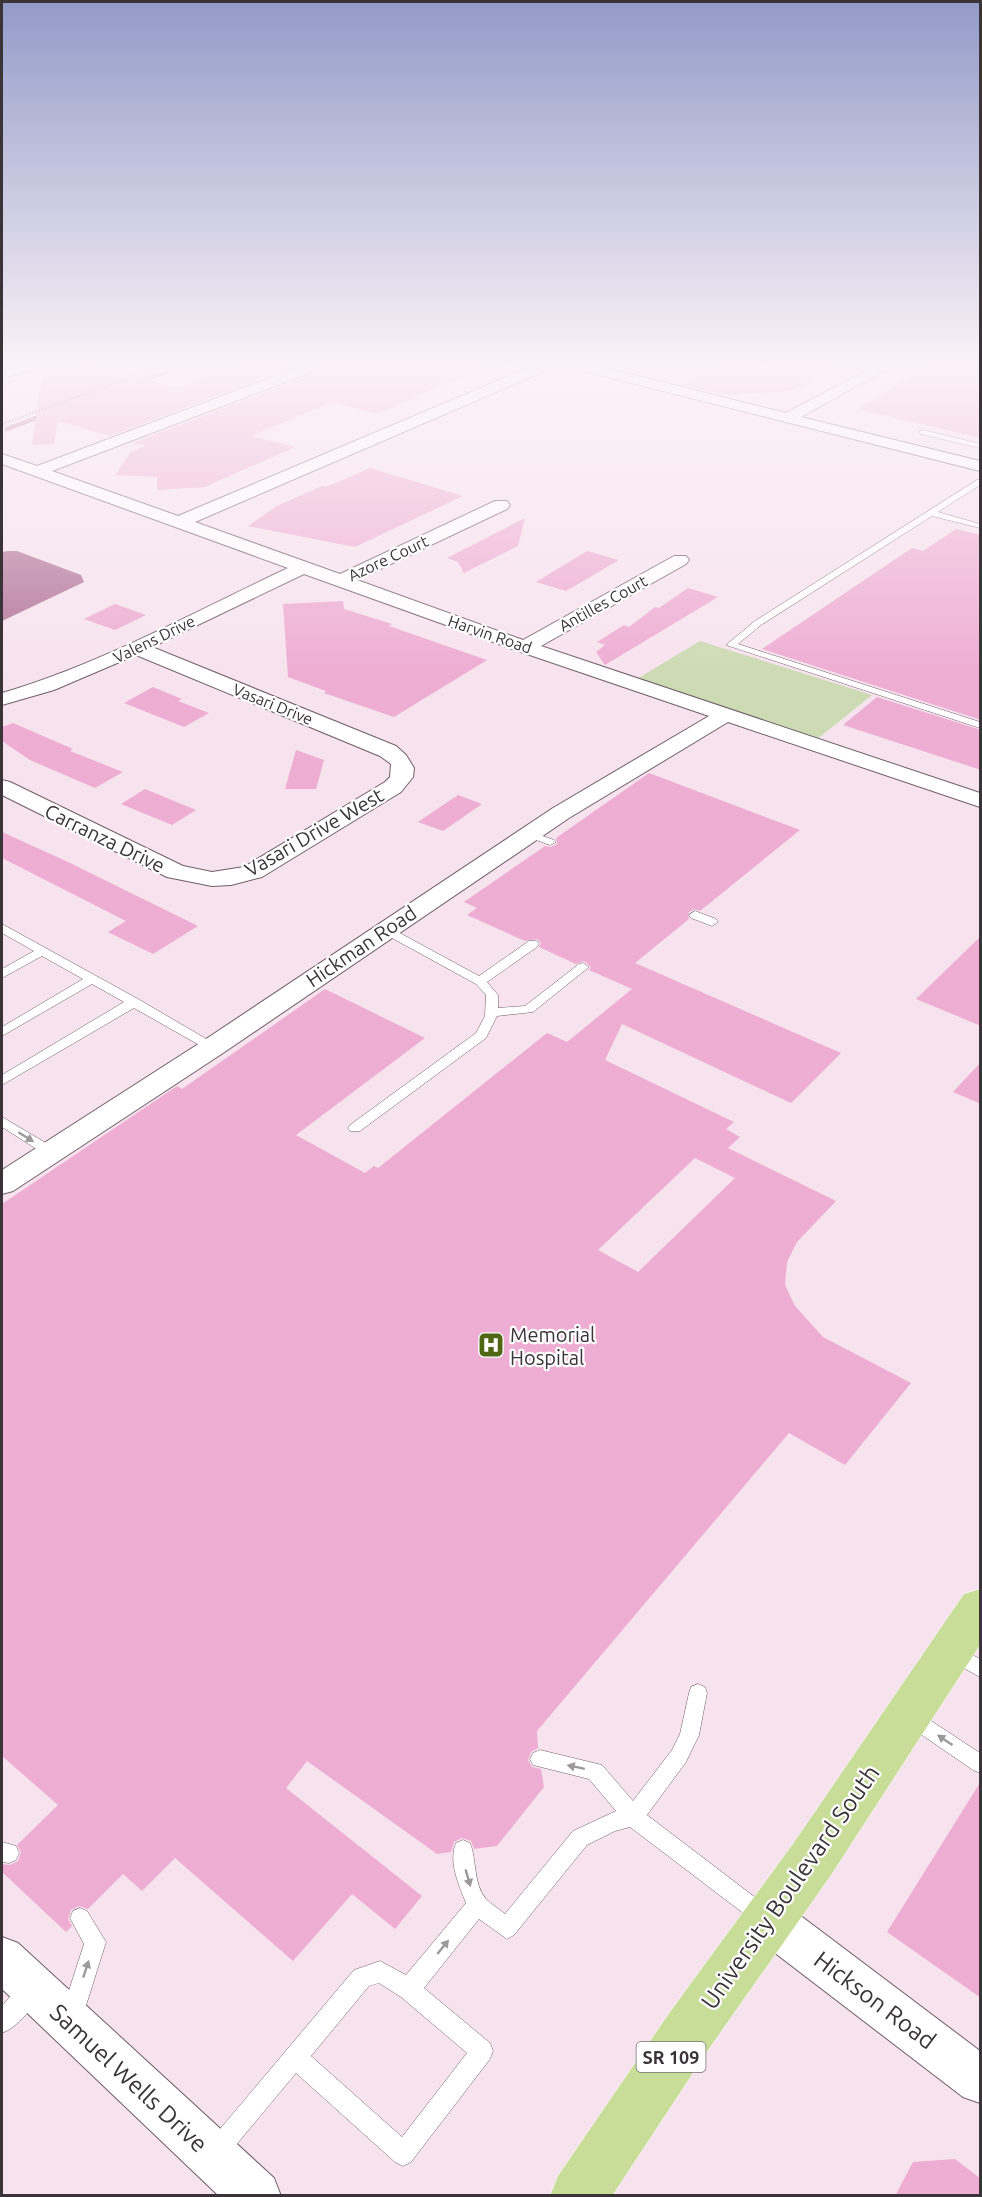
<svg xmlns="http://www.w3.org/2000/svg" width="982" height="2197" font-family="Ubuntu,sans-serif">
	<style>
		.green { fill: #ccdbb3 }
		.water { fill: #b27599 }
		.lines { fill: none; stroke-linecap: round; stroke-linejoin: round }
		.stream { stroke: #b27599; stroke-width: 4.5 }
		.building { fill: #eeadd3; fill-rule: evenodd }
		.service-casing { stroke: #6f5e68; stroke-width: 1 }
		.minor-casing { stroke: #6f5e68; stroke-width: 2 }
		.primary-casing { stroke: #fff; stroke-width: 1 }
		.path { stroke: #978a91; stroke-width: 2; stroke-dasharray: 2 1.5; stroke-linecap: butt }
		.service { fill: #fff; fill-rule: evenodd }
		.minor { fill: #fff; fill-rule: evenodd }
		.primary { fill: #c7dd98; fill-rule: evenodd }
		.oneway { fill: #9c999b }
		.labels { text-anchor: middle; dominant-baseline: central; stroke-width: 4.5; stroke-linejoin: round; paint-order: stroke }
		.far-street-label { font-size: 16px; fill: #3a3337; stroke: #fff }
		.shield { fill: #fff; stroke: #757073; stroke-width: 1.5 }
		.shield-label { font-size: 18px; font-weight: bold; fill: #3a3337 }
		.street-label { font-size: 20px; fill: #3a3337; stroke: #fff }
		.poi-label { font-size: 20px; fill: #3a3337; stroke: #fff; text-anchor: start }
		.near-street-label { font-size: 24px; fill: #3a3337; stroke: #fff }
	</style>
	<rect width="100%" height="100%" fill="#f7e3ee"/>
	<path class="green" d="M700,641L872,695L816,740L637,679Z"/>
	<path class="water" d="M8,551H17L81,575L84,582L2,621V552Z"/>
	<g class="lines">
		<path class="stream" d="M136,383L180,367
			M7,429L44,415"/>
	</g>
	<path class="building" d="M76,367H100L177,388L235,367H293L110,436L58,421L54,444L32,445L42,379Z
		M321,367H482L378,414L332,402L251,436L295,447L205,487L157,490V477L115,475L131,452L146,446L133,443L318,372Z
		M717,367H836L792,391L723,395L682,385Z
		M927,367H981V438L857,409Z
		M370,468L463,496L355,547L248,526L277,506L322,486L326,487Z
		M525,518L518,546L464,573L458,562L447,558Z
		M956,529L981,535V720L762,649L912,548L923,551Z
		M587,551L619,560L566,591L536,582Z
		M688,588L718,597L605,665L596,652L605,645L597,642L624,625L629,627L655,607L659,608Z
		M343,601L344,609L392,624L389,626L487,660L394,717L324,693L326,691L288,677L283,604Z
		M115,604L146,615L115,630L84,619Z
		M153,687L182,699L178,701L209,713L184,727L124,703Z
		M877,697L981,730V770L843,725Z
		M13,723L73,749L70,751L123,772L95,788L30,760L2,741V727Z
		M296,750L324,760L316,789H285Z
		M649,773L800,830L700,911L694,909L688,913L689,919L635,963L841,1053L791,1103L622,1024L605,1060L734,1122L726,1129L740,1137L728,1148L836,1201L797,1242L787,1262L785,1285L795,1306L823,1337L911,1383L845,1465L789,1433L537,1731L538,1748L531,1752L528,1760L532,1767L541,1769L544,1787L497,1846L474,1849L471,1841L462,1838L454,1842L451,1852L437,1854L307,1761L286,1788L422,1896L395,1929L352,1894L293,1961L175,1858L142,1891L123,1874L88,1909L79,1906L71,1910L68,1919L72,1926L66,1932L2,1872V1864L10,1865L18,1861L21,1852L17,1845L58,1805L2,1756V1204L177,1086L182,1089L325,989L425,1038L296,1135L365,1173L374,1166L378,1168L547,1033L567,1042L632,989L589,970L591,967L584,961L576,964L539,947L541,943L537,939L525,941L467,915L477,908L464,902L545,846L551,847L557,844L556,838ZM695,1158L735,1178L638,1272L598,1250Z
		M145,789L196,810L172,825L121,804Z
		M458,795L482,804L443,831L418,822Z
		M2,832L68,862L198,926L153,954L108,932L126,921L2,858Z
		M981,936V1026L916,999Z
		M981,1062V1104L953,1092Z
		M981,1781V1998L887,1932Z
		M955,2159L981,2179V2196H895L913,2162Z"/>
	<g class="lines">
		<g class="service-casing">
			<path id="service" d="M923,430L980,444V448L920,434L919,432Z
				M977,480H980V485L938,512L980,524V528L932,516L761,625L738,644L980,722V728L726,645L755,621Z
				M529,831L554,840L556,842L550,845L525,836L523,834Z
				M695,911L716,919L718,922L712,926L691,918L689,915Z
				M2,924L138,999L220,1047L218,1050H208L134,1008L2,1085V1075L124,1002L92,984L2,1036V1027L83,979L42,956L2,978V969L34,951L2,933Z
				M385,925L479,976L529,941H537L539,944L537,947L487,982L498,995V1008L525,1006L579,964L583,963L589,967L533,1012L497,1016L486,1038L360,1131H350L348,1128L350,1125L476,1033L485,1016L486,995L476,984L381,932L379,929Z
				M2,1117L56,1149L58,1152L56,1155H46L2,1127Z
				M954,1645L980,1659V1677L947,1659L945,1653L947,1647Z
				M698,1684L705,1687L707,1693L699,1735L686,1762L647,1815L769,1908L772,1915L769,1922L762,1925L755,1922L630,1827L615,1831L587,1845L514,1935L507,1939L479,1919L424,1988L490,2043L493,2051L490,2059L411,2162L403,2166L395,2162L296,2073L226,2157L218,2161L210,2157L206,2149L210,2141L354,1970L380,1961L406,1975L466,1903C459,1885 448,1862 456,1843L463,1840L470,1843C477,1860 473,1884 486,1899C491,1904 499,1909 505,1914L573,1831L616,1811L589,1779L533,1765L530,1759L533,1753L540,1750L602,1765L633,1801L672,1750L680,1734L689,1693L691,1687ZM379,1983L401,1997L467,2053L402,2137L311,2056L369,1986Z
				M913,1709L980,1753V1773L973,1770L906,1724L903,1718L906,1712Z
				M2,1842L16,1846L19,1853L16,1860L9,1863L2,1862Z
				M80,1908L87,1911L106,1942L83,2015L80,2023L72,2026L64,2023L61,2015L84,1944L70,1918L73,1911Z
				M31,1979L39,1982L42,1990C36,2005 17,2028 2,2033V2006L23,1982Z"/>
		</g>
		<g class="minor-casing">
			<path id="minor" d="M12,367H36L34,370L2,378V370Z
				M299,367H319L317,370L52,471L178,516L530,367H549L547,370L195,522L340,574L495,501H507L510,505L507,509L357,580L523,640L674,556H686L689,560L686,564L541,646L980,793V807L728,722L569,818L223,1053L13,1191L2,1194V1170L203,1041L553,808L709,716L518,651L304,574L152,647L396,746L406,755L414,768L413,777L401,792L262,877L231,885L212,886L167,877L2,795V780L10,782L183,866L212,872L244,867L385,782L390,777L391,764L380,756L136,655L54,690L2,705V693C101,664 194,612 288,568L2,464V454L37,466Z
				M578,367H602L786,413L873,367H891L801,417L980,461V471L580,370Z
				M769,1898L785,1904L980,2051V2103L963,2097L753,1936L747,1920L753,1904Z
				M2,1937L18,1943L274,2178L281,2196H219L2,1989Z"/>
		</g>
		<g class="primary-casing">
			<path id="primary" d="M980,1589V1645L831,1875L708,2050L612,2196H550L558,2176L670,2012L795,1841L964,1594Z"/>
		</g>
		<path class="path" d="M2,424L159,367"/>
		<use href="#service" class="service"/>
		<use href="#minor" class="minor"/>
		<use href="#primary" class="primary"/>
	</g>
	<defs><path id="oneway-solid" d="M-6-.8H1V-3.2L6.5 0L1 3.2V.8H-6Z" transform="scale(1.5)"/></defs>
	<g class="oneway">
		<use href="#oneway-solid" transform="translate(26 1137) rotate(32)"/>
		<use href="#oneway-solid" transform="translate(945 1740) rotate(-146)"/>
		<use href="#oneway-solid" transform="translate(576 1767) rotate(-168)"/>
		<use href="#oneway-solid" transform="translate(468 1878) rotate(74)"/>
		<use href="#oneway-solid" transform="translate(443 1947) rotate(-51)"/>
		<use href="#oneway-solid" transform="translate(86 1969) rotate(-72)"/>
	</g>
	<linearGradient id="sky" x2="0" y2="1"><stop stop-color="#929bc8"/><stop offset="0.54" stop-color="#fbf2f7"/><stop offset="1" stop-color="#fbf2f7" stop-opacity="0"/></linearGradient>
	<rect width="982" height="674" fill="url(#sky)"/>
	<defs>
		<g id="hospital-square" transform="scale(1.35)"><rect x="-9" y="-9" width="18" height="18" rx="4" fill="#4f6614" stroke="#fff"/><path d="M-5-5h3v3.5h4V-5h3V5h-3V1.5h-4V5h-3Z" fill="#fff"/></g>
	</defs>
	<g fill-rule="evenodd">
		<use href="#hospital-square" x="491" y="1345"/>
	</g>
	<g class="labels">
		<g class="far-street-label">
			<text transform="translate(388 558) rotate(-25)">Azore Court</text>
			<text transform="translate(603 603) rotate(-29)">Antilles Court</text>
			<text transform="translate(490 634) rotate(19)">Harvin Road</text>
			<text transform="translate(154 639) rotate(-26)">Valens Drive</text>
			<text transform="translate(273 704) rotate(22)">Vasari Drive</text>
		</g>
		<rect class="shield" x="636.5" y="2042" width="69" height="30" rx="4.5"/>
		<g class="shield-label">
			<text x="671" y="2057">SR 109</text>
		</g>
		<g class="street-label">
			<text transform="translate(314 832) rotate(-30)">Vasari Drive West</text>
			<text transform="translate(105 838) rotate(26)">Carranza Drive</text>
			<text transform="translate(361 946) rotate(-34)">Hickman Road</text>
		</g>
		<g class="poi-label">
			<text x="510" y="1334">Memorial<tspan x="510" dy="23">Hospital</tspan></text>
		</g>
		<g class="near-street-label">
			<text transform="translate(790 1887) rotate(-55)">University Boulevard South</text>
			<text transform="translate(875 2000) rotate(37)">Hickson Road</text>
			<text transform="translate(129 2078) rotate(43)">Samuel Wells Drive</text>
		</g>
	</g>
	<rect width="982" height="2197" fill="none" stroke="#3a3337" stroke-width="6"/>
</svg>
